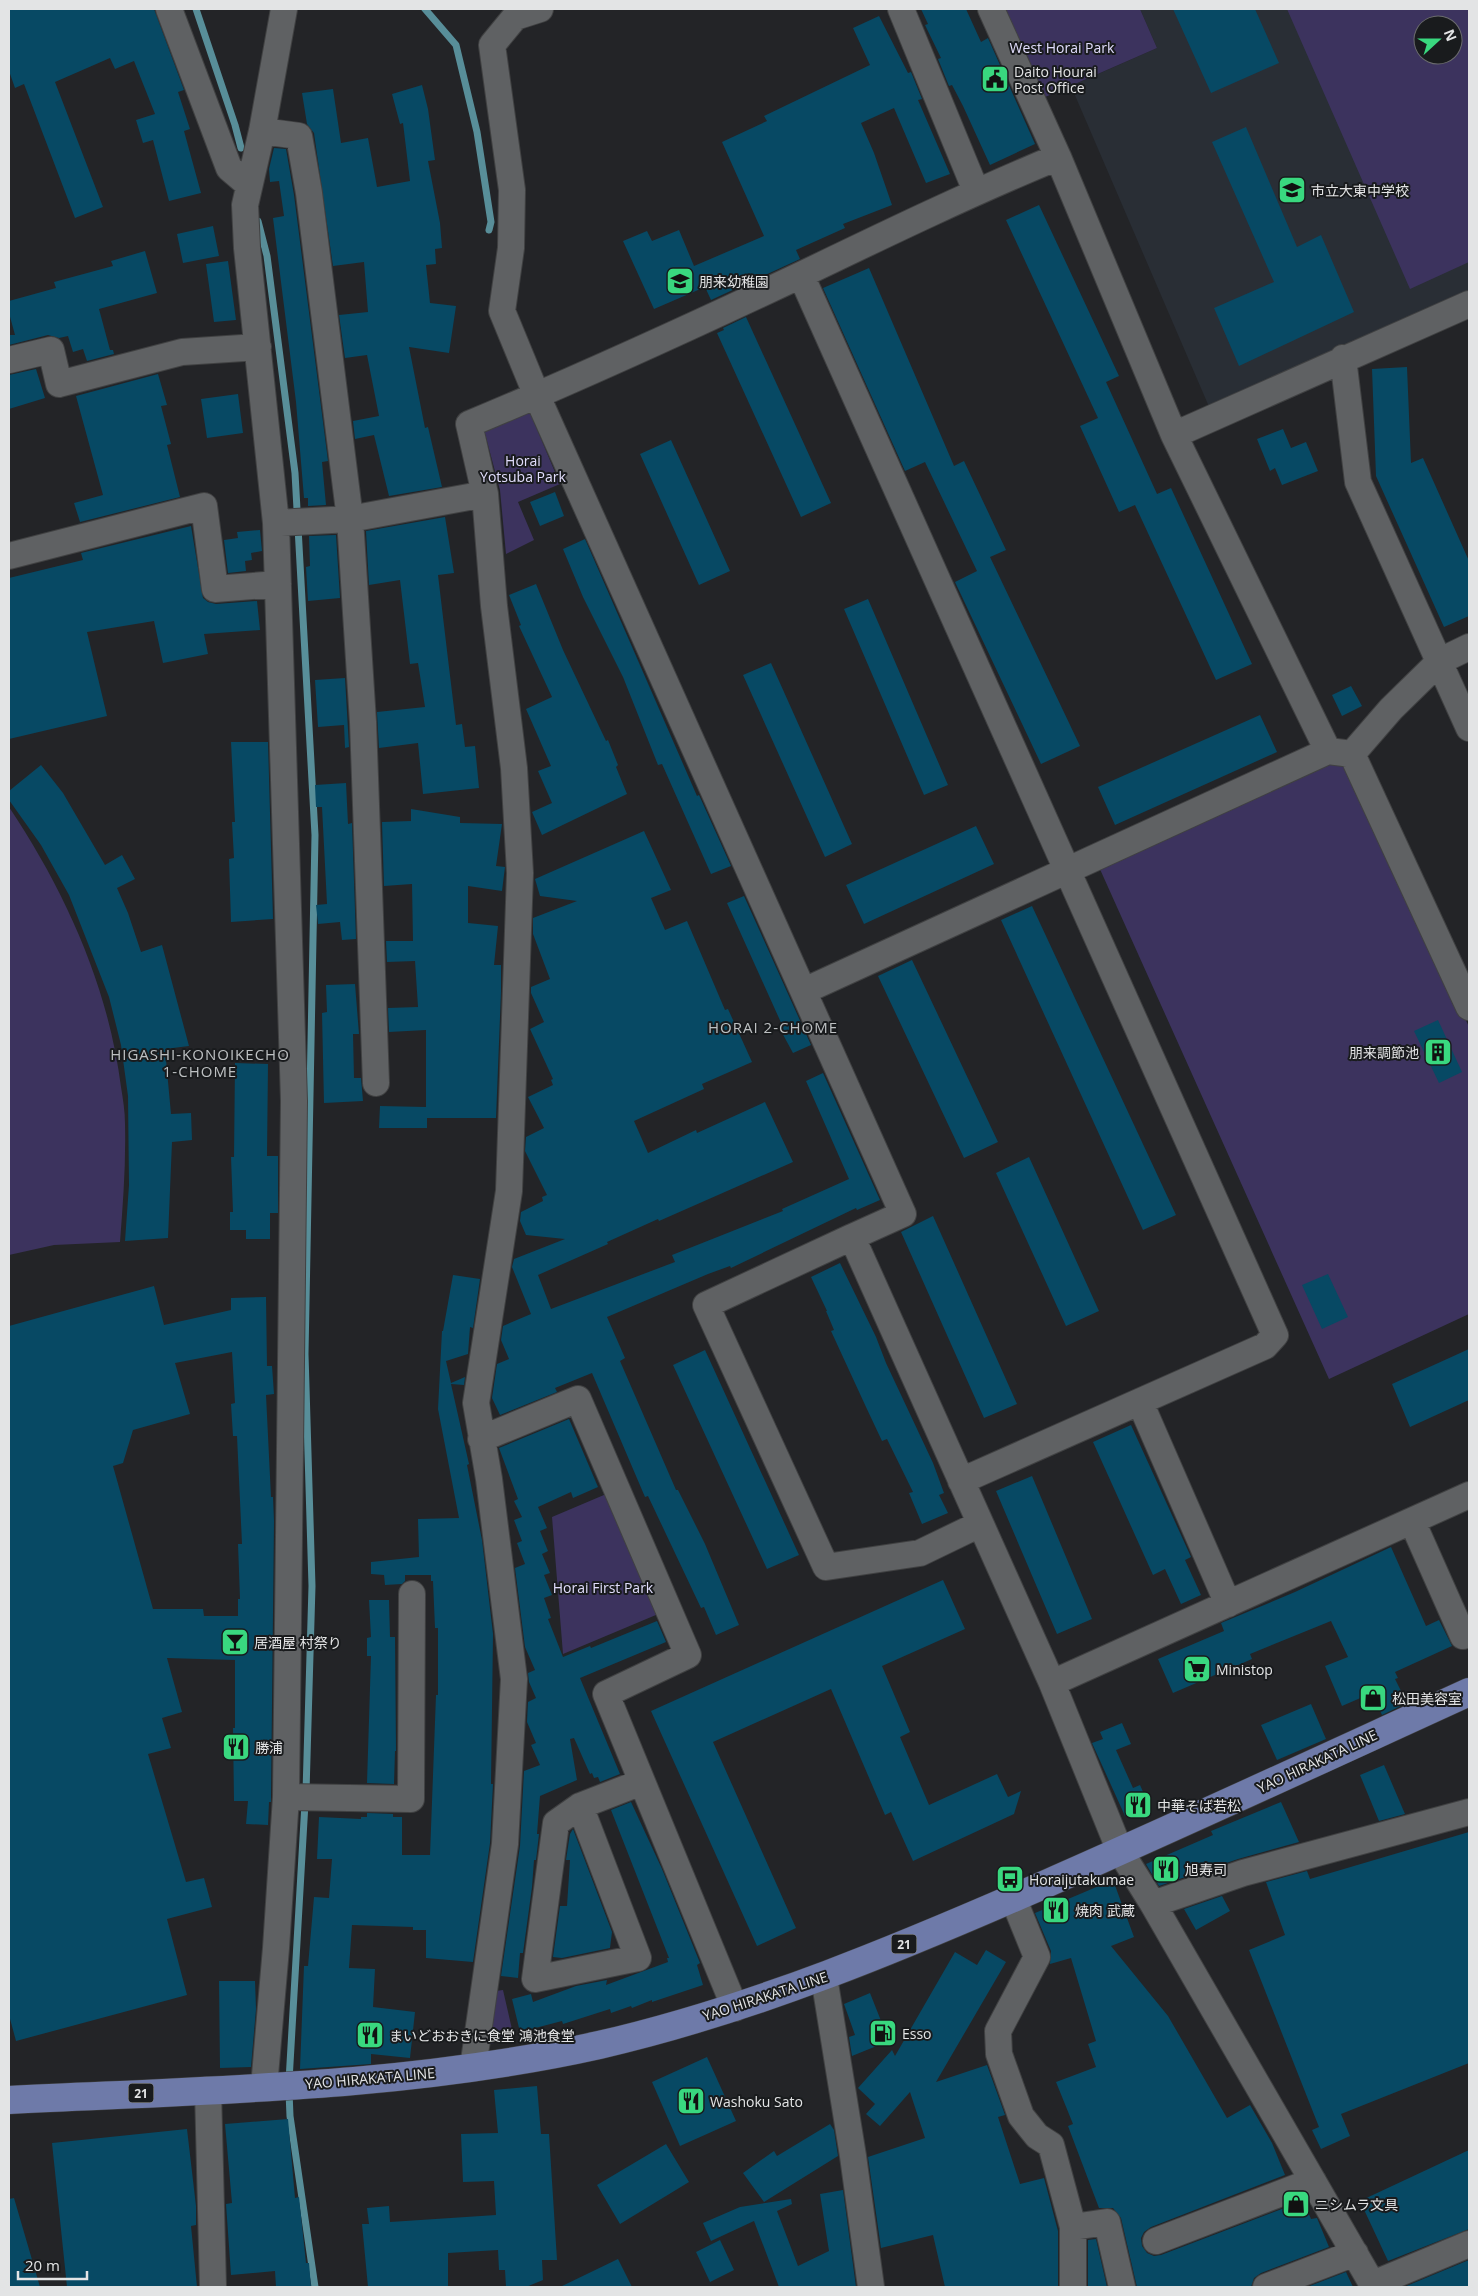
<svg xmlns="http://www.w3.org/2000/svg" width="1478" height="2296" font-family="'Open Sans','Noto Sans JP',sans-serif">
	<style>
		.built { fill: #292e35; fill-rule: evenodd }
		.green { fill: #3c335e; fill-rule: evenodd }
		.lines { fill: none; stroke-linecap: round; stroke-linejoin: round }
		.stream { stroke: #588e99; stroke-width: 7 }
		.building { fill: #074964; fill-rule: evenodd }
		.minor-casing { stroke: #404142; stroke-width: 28 }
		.major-casing { stroke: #404142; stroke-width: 29 }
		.minor { stroke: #5f6163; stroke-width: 26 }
		.major { stroke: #6e7aa9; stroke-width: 28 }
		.labels { text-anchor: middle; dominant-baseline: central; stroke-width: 4; stroke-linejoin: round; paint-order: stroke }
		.shield { fill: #191b1d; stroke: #a6a8a9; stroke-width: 1 }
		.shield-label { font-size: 12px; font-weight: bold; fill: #e3e4e5 }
		.park-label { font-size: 14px; fill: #e1ddfc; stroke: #191b1d }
		.poi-label { font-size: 14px; fill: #e3e4e5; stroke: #191b1d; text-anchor: start }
		.street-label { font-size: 14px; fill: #e3e4e5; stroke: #191b1d }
		.neighbourhood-label { font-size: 15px; letter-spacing: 1px; fill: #bdc0c2; stroke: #191b1d }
	</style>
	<rect width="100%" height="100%" fill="#232427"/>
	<path class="built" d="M1140,9H1469V293L1210,409L1071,86L1157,48ZM1423,25H1453V55H1423Z"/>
	<path class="green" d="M1003,9H1140L1157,48L1043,98Z
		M1287,9H1469V262L1410,289ZM1423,25H1453V55H1423Z
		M528,408L560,484L518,502L534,540L506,554L500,490L484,430Z
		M1335,761L1350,763L1469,1027V1314L1329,1379L1099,867Z
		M9,807C65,891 108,985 121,1087C123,1099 125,1112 125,1124C126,1164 123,1203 120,1242L54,1245L9,1255Z
		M611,1492L663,1612L563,1654L552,1517Z
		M503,1990L514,2038L483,2046L489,1992Z"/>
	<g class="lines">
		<path class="stream" d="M196,9L235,125L241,148
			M425,9L456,45L477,132L491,222L489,230
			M258,221L267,256L295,473L315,835L305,1354L312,1586L306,1792
			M289,2081L305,1803
			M289,2092L290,2116L315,2287"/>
	</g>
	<path class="building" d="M9,9H154L184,90L178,92L190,129L184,131L201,193L169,201L153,140L143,143L136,120L155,114L134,61L115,69L110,58L55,82L103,207L75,218L24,84L15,88L9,71Z
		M921,9H966L981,42L988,38L1035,144L990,165L963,106L952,85L949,86L938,59L941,58L925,25L928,24Z
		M1173,9H1255L1279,63L1211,93Z
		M879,16L908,73L911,72L922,99L918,100L950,174L926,183L894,108L861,123L874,153L892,205L843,224L845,228L796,250L800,259L711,300L705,287L654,309L623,241L647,231L652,241L679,230L694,266L764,236L722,142L767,121L764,116L870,65L853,28Z
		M422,85L428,109L435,160L428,161L440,223L442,248L435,249L436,264L426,265L430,303L456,306L449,353L409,347L425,428L428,427L442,487L389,496L374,435L355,439L353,421L379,416L367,355L345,358L339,315L368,312L364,262L333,266L314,133L307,124L302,93L333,89L341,143L368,138L377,187L410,181L403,123L400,124L392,94Z
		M1246,127L1297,247L1321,235L1354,312L1239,366L1214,308L1274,282L1212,142Z
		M274,148L286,149L294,195L328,461L322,462L326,505L308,506V498H304L296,402L273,218L284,216L279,181L270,182L269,169Z
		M1039,205L1119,376L1106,382L1157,494L1171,488L1252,664L1216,680L1135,505L1119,512L1080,426L1098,418L1006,220Z
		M213,226L219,256L183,263L177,234Z
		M145,251L157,293L99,309L110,350H113L114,354L87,361L83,349L73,352L68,336L59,338L48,335L9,345V335H15L9,313V301L56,288L54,282L113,266L111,261Z
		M228,261L236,320L214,322L206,264Z
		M869,268L954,466L964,461L1006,550L990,557L1080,746L1041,764L955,582L977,571L925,462L905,471L823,288Z
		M746,317L831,503L801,517L717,333L724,330L723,328Z
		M1407,367L1411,463L1423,458L1469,561V616L1444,627L1376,476L1372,369Z
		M36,369L45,398L9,409V375Z
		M158,374L167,405L161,406L171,444L167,445L180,497L80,522L74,503L103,495L76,396Z
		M238,394L243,433L207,438L201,399Z
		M1283,429L1291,448L1306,442L1318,471L1282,485L1275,468L1270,471L1257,439Z
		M671,440L730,571L699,585L640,454Z
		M555,492L564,516L540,526L530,502Z
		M445,517L454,573L438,575L448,659L456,725L462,724L465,747L475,746L479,788L423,794L418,743L379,748L377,712L425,707L418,663L410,664L400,580L369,585L366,531Z
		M191,526L203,598L208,602L216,604L257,601L260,630L204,634L208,654L163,663L154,621L87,632L107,716L9,739V578L83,560L81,553Z
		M260,530L262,551L251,553L252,560L245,561L246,571L228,573L224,540L238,538L237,532Z
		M336,535L340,598L308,601L306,567L310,566L309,536Z
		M585,539L697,796L699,795L731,866L711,874L662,764L658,765L623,677L583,597L563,549Z
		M536,584L563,650L606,741L608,740L618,765L616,767L627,794L542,835L532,812L552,803L538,771L551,766L526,709L552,697L519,626L521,625L509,595Z
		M868,599L948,785L924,795L844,609Z
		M771,663L852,844L825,857L743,675Z
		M345,678L349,747L345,748L344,725L318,727L315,680Z
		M1351,686L1362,706L1342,716L1332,695Z
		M1260,715L1277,752L1115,825L1098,787Z
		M231,742H268L273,919L231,922L229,859L234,858L232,822H235Z
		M41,765L63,793L105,865L122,855L135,879L117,888L128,913L141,952L162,945L189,1046L165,1049L171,1114L191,1113L192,1140L172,1142L168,1238L125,1241L129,1185L128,1096L121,1045L109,997L69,895L41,845L9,800V791Z
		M346,783L348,824L352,823L356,939L342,940L340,922L318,924L316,905L327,904L322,807H316L315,785Z
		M411,809L460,817V823L502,824L496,866L505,867L502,891L468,886V923L498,926L494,965H501V992L496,1118H427V1128H379L380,1106L426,1107V1030L389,1032L388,1008L418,1007L415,961L387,962L386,941H413L412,884L384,886L382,822L411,821Z
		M976,826L994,864L864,924L846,885Z
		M644,831L671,890L651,898L665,930L687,921L725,1010L728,1009L752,1062L702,1084L704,1089L634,1121L648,1153L696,1130L697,1133L765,1102L793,1162L659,1221L658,1219L607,1242L608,1244L538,1275L551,1309L675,1262L672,1255L783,1211L782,1209L849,1179L806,1081L823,1073L880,1200L857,1210L856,1208L731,1268L730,1266L708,1274L607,1317L625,1358L620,1361L676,1490H678L705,1544L739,1625L716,1635L704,1607L701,1608L648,1496L645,1497L592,1373L555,1388L557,1392L500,1415L492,1398L497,1364L509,1359L501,1340L503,1326L531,1314L512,1267L514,1259L565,1239L526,1235L520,1221L521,1212L543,1201L542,1197L547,1195L525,1151L526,1137L544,1128L528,1097L553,1085L551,1080L553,1079L530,1029L544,1022L531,993V987L550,979L533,934V918L577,901L540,896L535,879Z
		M744,896L811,1045L793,1053L780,1029L783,1027L727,903Z
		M1032,906L1176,1215L1143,1230L1001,920Z
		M912,960L998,1142L964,1158L878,976Z
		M355,984L359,1034H353L354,1078H361L363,1101L324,1103L322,1013L327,1012L326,985Z
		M1438,1020L1462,1072L1439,1083L1414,1031Z
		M235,1063L268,1064L267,1156H278V1213H270V1239H246V1230H230V1212H233L231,1157H234Z
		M1029,1157L1099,1311L1066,1326L996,1173Z
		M933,1216L1017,1404L984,1418L901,1232Z
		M840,1263L876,1337L886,1363L933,1463L944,1493L939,1495L948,1513L922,1524L909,1493L913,1492L887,1439L882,1441L866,1407L831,1331L834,1330L826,1311H827L811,1277Z
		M1328,1274L1348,1317L1322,1329L1302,1285Z
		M453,1275L480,1279L473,1328L470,1327L468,1354L446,1361L451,1383L465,1377L464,1385L451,1384L469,1464L467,1465L482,1540L493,1634L491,1784H493L490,1843L473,1962L426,1958V1930H413V1927L352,1925L349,1968L375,1969L373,2007L415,2012L410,2058L371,2054V2064L300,2069L304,1966H308L314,1897L329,1898L332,1859H317L319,1817L361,1819V1817H367V1813L393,1814V1817H402V1855H430L436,1695H438V1628H435L433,1581H431V1575H405V1581L402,1584L385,1585L384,1575L371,1574V1562L419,1557L418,1519L459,1518L438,1409L442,1331H443Z
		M154,1286L164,1325L231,1310V1298L266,1297L267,1366H272L274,1394L266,1395L271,1497H273L274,1521L271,1796V1802H269L268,1825L246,1824L248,1801H234L233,1728H235V1660L167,1658L182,1712L162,1718L171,1748L148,1754L186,1882L204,1878L212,1907L167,1919L187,1995L16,2041L9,2015V1326ZM232,1352L235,1403L231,1404L233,1436H237L242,1544H238L240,1599H238V1616H204L203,1609H153L113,1466L123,1463L133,1430L190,1414L175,1363Z
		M1469,1349V1400L1410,1427L1392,1384Z
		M705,1350L799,1555L767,1569L673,1365Z
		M569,1419L598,1487L573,1498L571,1492L538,1507L547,1528L540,1531L548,1551L542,1554L550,1573L544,1575L552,1595L544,1598L551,1618L548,1619L563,1657L590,1646L591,1648L657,1621L666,1642L580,1678L620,1774L600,1782L598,1777L594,1778L592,1773L590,1774L574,1738L570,1739L577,1780L540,1796L537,1834H539L536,1860H534L532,1887L523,1953H520L518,1978L501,1976L520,1846L524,1771L540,1765L531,1745L536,1743L527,1722L528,1702L536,1698L529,1682L528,1673L535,1670L525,1647L515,1568L525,1564L517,1543L522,1541L514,1520L522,1517L514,1501L518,1499L499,1448Z
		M1131,1425L1191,1557L1185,1560L1201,1595L1181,1604L1165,1569L1153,1575L1093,1442Z
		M1032,1476L1092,1619L1057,1634L996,1491Z
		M1391,1547L1426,1626L1439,1620L1452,1646L1395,1672L1398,1678L1395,1679L1407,1703L1382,1715L1372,1693L1342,1706L1325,1666L1348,1657L1331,1621L1250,1654L1252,1659L1173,1693L1158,1659L1224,1631L1221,1623L1295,1592Z
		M943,1580L965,1629L882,1666L910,1732L900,1737L929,1805L997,1774L1008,1797L1021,1791L1014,1814L913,1861L891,1812L885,1815L831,1689L713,1742L796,1928L757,1946L651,1711Z
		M369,1600H389L390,1637H395L396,1751H395L394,1784L367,1783L371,1656H367V1638L371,1637Z
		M1311,1704L1326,1739L1277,1760L1261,1725Z
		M1122,1723L1131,1744L1116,1750L1133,1788L1140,1785L1149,1805L1125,1816L1092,1743L1103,1739L1100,1732Z
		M1384,1765L1405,1814L1379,1821L1360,1775Z
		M631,1802L662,1869L700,1963L697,1965L703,1985L652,2002V2000L632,2008L631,2006L611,2013L610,2009L563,2024L562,2021L520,2032L512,1999L531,1994L533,2002L576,1986L607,1980L606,1985L668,1962L667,1958H669L611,1810Z
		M1281,1802L1299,1842L1238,1859L1159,1886L1146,1864L1213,1835L1211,1831Z
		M573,1829L612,1932L610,1948L562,1958L553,1957L560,1906H567L570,1860H566L570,1834Z
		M1469,1832V2063L1341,2114L1350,2136L1321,2149L1312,2130L1319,2127L1249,1950L1285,1935L1266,1882L1307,1871L1310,1879Z
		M1113,1880L1134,1937L1111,1946L1168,2016L1227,2118L1250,2105L1272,2143L1285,2175L1151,2227L1144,2232L1141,2238L1142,2246L1147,2253L1154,2256L1161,2255L1303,2201L1311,2219L1317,2218L1329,2247L1261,2273L1254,2278L1251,2287H1137L1121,2218L1113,2208H1099L1068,2126L1073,2124L1056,2082L1096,2067L1088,2044L1096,2041L1071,1958L1050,1964L1051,1951L1035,1913Z
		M1222,1896L1230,1911L1196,1930L1184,1909Z
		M986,1950L1006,1962L936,2082L987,2065L1005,2115L998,2117L1020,2184L1044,2178L1058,2231V2287H945L933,2235L881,2248L868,2157L925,2138L910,2092L880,2126L866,2114L875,2104L858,2088L892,2050L895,2056L955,1952L977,1965Z
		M219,1981H255L256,2009L251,2067L220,2068Z
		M870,1993L889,2041L852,2056L849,2037L855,2035L844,2004Z
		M707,2057L736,2121L680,2146L652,2082Z
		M537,2086L541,2134H549L557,2260H542L543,2280L526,2287H506L505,2270H499L498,2250L448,2253V2287H368L362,2224H369L367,2208L389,2206L390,2222L496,2215L494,2181L463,2182L461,2134L498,2133L494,2090Z
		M288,2119L295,2198L299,2197L306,2263H309L311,2287H276L275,2271L231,2275L226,2204L232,2203L225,2124Z
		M830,2124L834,2130L838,2156L764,2202L743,2173L774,2151L777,2156Z
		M187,2129L196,2206V2225L191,2226L197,2287H67L52,2143Z
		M666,2144L689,2182L620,2224L597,2185Z
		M1469,2150V2229L1388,2261L1360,2201Z
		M843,2190L856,2287H779L754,2221L711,2241L703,2223L740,2207L791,2199L792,2204L777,2211L798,2266L829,2251L820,2194Z
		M14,2198L40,2287H9V2199Z
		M1096,2239L1107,2287H1088V2240Z
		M720,2240L734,2270L710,2282L696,2252Z
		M618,2259L632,2287H560Z
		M1469,2260V2287H1404Z
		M1346,2272L1353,2287H1307Z"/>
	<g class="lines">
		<g class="minor-casing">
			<path id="minor" d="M169,9L229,168L249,185
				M540,9L515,17L492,45L512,190L511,248L502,311L537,396L903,1214L852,1237L1052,1683L1120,1851L1153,1904L1374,2287
				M901,9L976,191
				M991,9L1058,157L1174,435L1328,751
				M262,131L299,136L309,193L350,519L363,722L376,1083
				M801,275L1275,1335L1265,1346L961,1481
				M1343,358L1358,482L1469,728
				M9,360L51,350L59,384L182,352L258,347
				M1174,435L1469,304
				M276,523L350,519L485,494L469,424C582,377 693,326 803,274C888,233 971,193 1058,157
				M9,556L204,506L215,589L278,584
				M1352,754L1469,1007
				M1352,754L1391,709L1440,661L1469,647
				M804,991L1328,751L1352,754
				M852,1237L706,1305L826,1567L920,1553L980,1524
				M1140,1402L1228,1604
				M481,1439L578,1399L688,1655L606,1694L735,2008
				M1412,1521L1463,1636L1469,1633
				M1052,1683L1469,1495
				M286,1797L411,1799L412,1594
				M580,1806L638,1958L535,1979L556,1823L580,1806L642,1782
				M1013,1898L1037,1957L998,2031L999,2054L1021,2116L1037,2136L1051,2145L1073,2227V2287
				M1153,1904L1243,1873L1469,1812
				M824,1977L853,2156L871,2287
				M473,2068L505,1844L514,1679L489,1479L476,1403L509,1191L520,873L514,768L494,606L485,494
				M264,2087L276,1948L286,1797L294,1101L276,523L247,248L245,205L262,131L284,9
				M208,2090L213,2287
				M1073,2227L1107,2222L1122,2287
				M1156,2241L1313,2181
				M1373,2284L1469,2244
				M1266,2287L1355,2253"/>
		</g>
		<g class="major-casing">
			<path id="major" d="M9,2100C206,2090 406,2088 599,2045C755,2009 902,1947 1048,1883C1189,1821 1329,1756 1469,1692"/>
		</g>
		<use href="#minor" class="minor"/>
		<use href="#major" class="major"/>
	</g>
	<defs>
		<g id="civic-square" transform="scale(1.4375)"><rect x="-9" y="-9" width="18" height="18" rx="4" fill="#39d87f" stroke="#191b1d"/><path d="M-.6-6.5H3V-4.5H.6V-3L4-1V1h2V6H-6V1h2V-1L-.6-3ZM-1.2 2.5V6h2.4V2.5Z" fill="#111"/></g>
		<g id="school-square" transform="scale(1.4375)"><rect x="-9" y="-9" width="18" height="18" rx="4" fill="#39d87f" stroke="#191b1d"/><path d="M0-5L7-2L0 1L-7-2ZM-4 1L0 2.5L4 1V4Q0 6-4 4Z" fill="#111"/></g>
		<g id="building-square" transform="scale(1.4375)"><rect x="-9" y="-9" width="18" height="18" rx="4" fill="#39d87f" stroke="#191b1d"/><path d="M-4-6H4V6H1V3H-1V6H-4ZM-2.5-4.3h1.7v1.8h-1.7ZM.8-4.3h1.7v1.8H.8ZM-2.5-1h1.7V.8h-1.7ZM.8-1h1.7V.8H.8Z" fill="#111"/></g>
		<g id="bar-square" transform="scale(1.4375)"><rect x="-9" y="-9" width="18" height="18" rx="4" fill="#39d87f" stroke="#191b1d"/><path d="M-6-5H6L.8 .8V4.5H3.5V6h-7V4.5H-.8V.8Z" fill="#111"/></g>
		<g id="supermarket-square" transform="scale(1.4375)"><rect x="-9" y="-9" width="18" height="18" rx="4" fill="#39d87f" stroke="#191b1d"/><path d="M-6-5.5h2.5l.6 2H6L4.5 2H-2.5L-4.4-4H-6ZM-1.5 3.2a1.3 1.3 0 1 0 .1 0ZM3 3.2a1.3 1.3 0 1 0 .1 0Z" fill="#111"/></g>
		<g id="shop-square" transform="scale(1.4375)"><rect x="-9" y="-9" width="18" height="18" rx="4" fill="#39d87f" stroke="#191b1d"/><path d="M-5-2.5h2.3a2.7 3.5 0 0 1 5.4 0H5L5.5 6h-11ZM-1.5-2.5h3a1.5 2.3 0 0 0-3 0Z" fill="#111"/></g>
		<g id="restaurant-square" transform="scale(1.4375)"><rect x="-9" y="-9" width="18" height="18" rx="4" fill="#39d87f" stroke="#191b1d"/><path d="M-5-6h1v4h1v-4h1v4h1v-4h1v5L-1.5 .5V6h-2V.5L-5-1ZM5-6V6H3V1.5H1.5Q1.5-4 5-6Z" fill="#111"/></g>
		<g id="bus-square" transform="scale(1.4375)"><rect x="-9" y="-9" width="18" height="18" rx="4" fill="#39d87f" stroke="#191b1d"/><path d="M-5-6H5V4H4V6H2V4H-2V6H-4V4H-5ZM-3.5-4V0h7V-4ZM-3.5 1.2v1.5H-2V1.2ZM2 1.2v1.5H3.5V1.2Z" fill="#111"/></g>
		<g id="fuel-square" transform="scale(1.4375)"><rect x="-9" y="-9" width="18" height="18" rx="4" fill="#39d87f" stroke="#191b1d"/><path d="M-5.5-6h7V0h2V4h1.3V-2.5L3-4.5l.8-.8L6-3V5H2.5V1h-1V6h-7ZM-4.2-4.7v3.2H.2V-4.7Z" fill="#111"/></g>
	</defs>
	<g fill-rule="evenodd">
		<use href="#civic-square" x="995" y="79"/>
		<use href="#school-square" x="1292" y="190"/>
		<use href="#school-square" x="680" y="281"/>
		<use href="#building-square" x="1438" y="1052"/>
		<use href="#bar-square" x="235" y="1642"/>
		<use href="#supermarket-square" x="1197" y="1669"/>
		<use href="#shop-square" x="1373" y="1698"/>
		<use href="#restaurant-square" x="236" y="1747"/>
		<use href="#restaurant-square" x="1138" y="1805"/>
		<use href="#restaurant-square" x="1166" y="1869"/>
		<use href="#bus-square" x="1010" y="1879"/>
		<use href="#restaurant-square" x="1056" y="1910"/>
		<use href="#fuel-square" x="883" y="2033"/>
		<use href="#restaurant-square" x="370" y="2035"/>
		<use href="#restaurant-square" x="691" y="2101"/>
		<use href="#shop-square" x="1296" y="2204"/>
	</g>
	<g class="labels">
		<g class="shield">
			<rect x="891.5" y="1934.5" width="25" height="19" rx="4"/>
			<rect x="128.5" y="2083.5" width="25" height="19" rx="4"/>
		</g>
		<g class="shield-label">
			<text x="904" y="1944">21</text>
			<text x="141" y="2093">21</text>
		</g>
		<g class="park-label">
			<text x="1062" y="47">West Horai Park</text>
			<text x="523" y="460">Horai<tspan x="523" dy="16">Yotsuba Park</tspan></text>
			<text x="603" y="1587">Horai First Park</text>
		</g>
		<g class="poi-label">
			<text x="1014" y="71">Daito Hourai<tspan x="1014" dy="16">Post Office</tspan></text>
			<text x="1311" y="190">市立大東中学校</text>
			<text x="699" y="281">朋来幼稚園</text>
			<text x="1419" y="1052" text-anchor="end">朋来調節池</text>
			<text x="254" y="1642">居酒屋 村祭り</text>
			<text x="1216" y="1669">Ministop</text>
			<text x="1392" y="1698">松田美容室</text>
			<text x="255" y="1747">勝浦</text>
			<text x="1157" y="1805">中華そば若松</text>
			<text x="1185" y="1869">旭寿司</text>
			<text x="1029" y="1879">Horaijutakumae</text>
			<text x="1075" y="1910">焼肉 武蔵</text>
			<text x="902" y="2033">Esso</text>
			<text x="389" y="2035">まいどおおきに食堂 鴻池食堂</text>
			<text x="710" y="2101">Washoku Sato</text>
			<text x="1315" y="2204">ニシムラ文具</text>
		</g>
		<g class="street-label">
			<text transform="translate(1317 1761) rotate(-25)">YAO HIRAKATA LINE</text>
			<text transform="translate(765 1996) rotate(-18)">YAO HIRAKATA LINE</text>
			<text transform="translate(370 2078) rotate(-5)">YAO HIRAKATA LINE</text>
		</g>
		<g class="neighbourhood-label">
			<text x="773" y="1027">HORAI 2-CHOME</text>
			<text x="200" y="1054">HIGASHI-KONOIKECHO<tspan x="200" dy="17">1-CHOME</tspan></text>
		</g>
	</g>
	<rect width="1478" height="2296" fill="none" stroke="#e3e4e5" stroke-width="20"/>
	<g transform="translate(1438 40) rotate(69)"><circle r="24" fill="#191b1d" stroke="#6a6b6d"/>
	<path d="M0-4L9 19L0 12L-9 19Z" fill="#39d87f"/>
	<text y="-8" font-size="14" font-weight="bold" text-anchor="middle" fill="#e3e4e5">N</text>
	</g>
	<path d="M18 2271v8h69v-8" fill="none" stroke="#e3e4e5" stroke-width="2.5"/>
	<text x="25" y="2271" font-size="15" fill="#e3e4e5" stroke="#191b1d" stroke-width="4" paint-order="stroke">20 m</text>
</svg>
